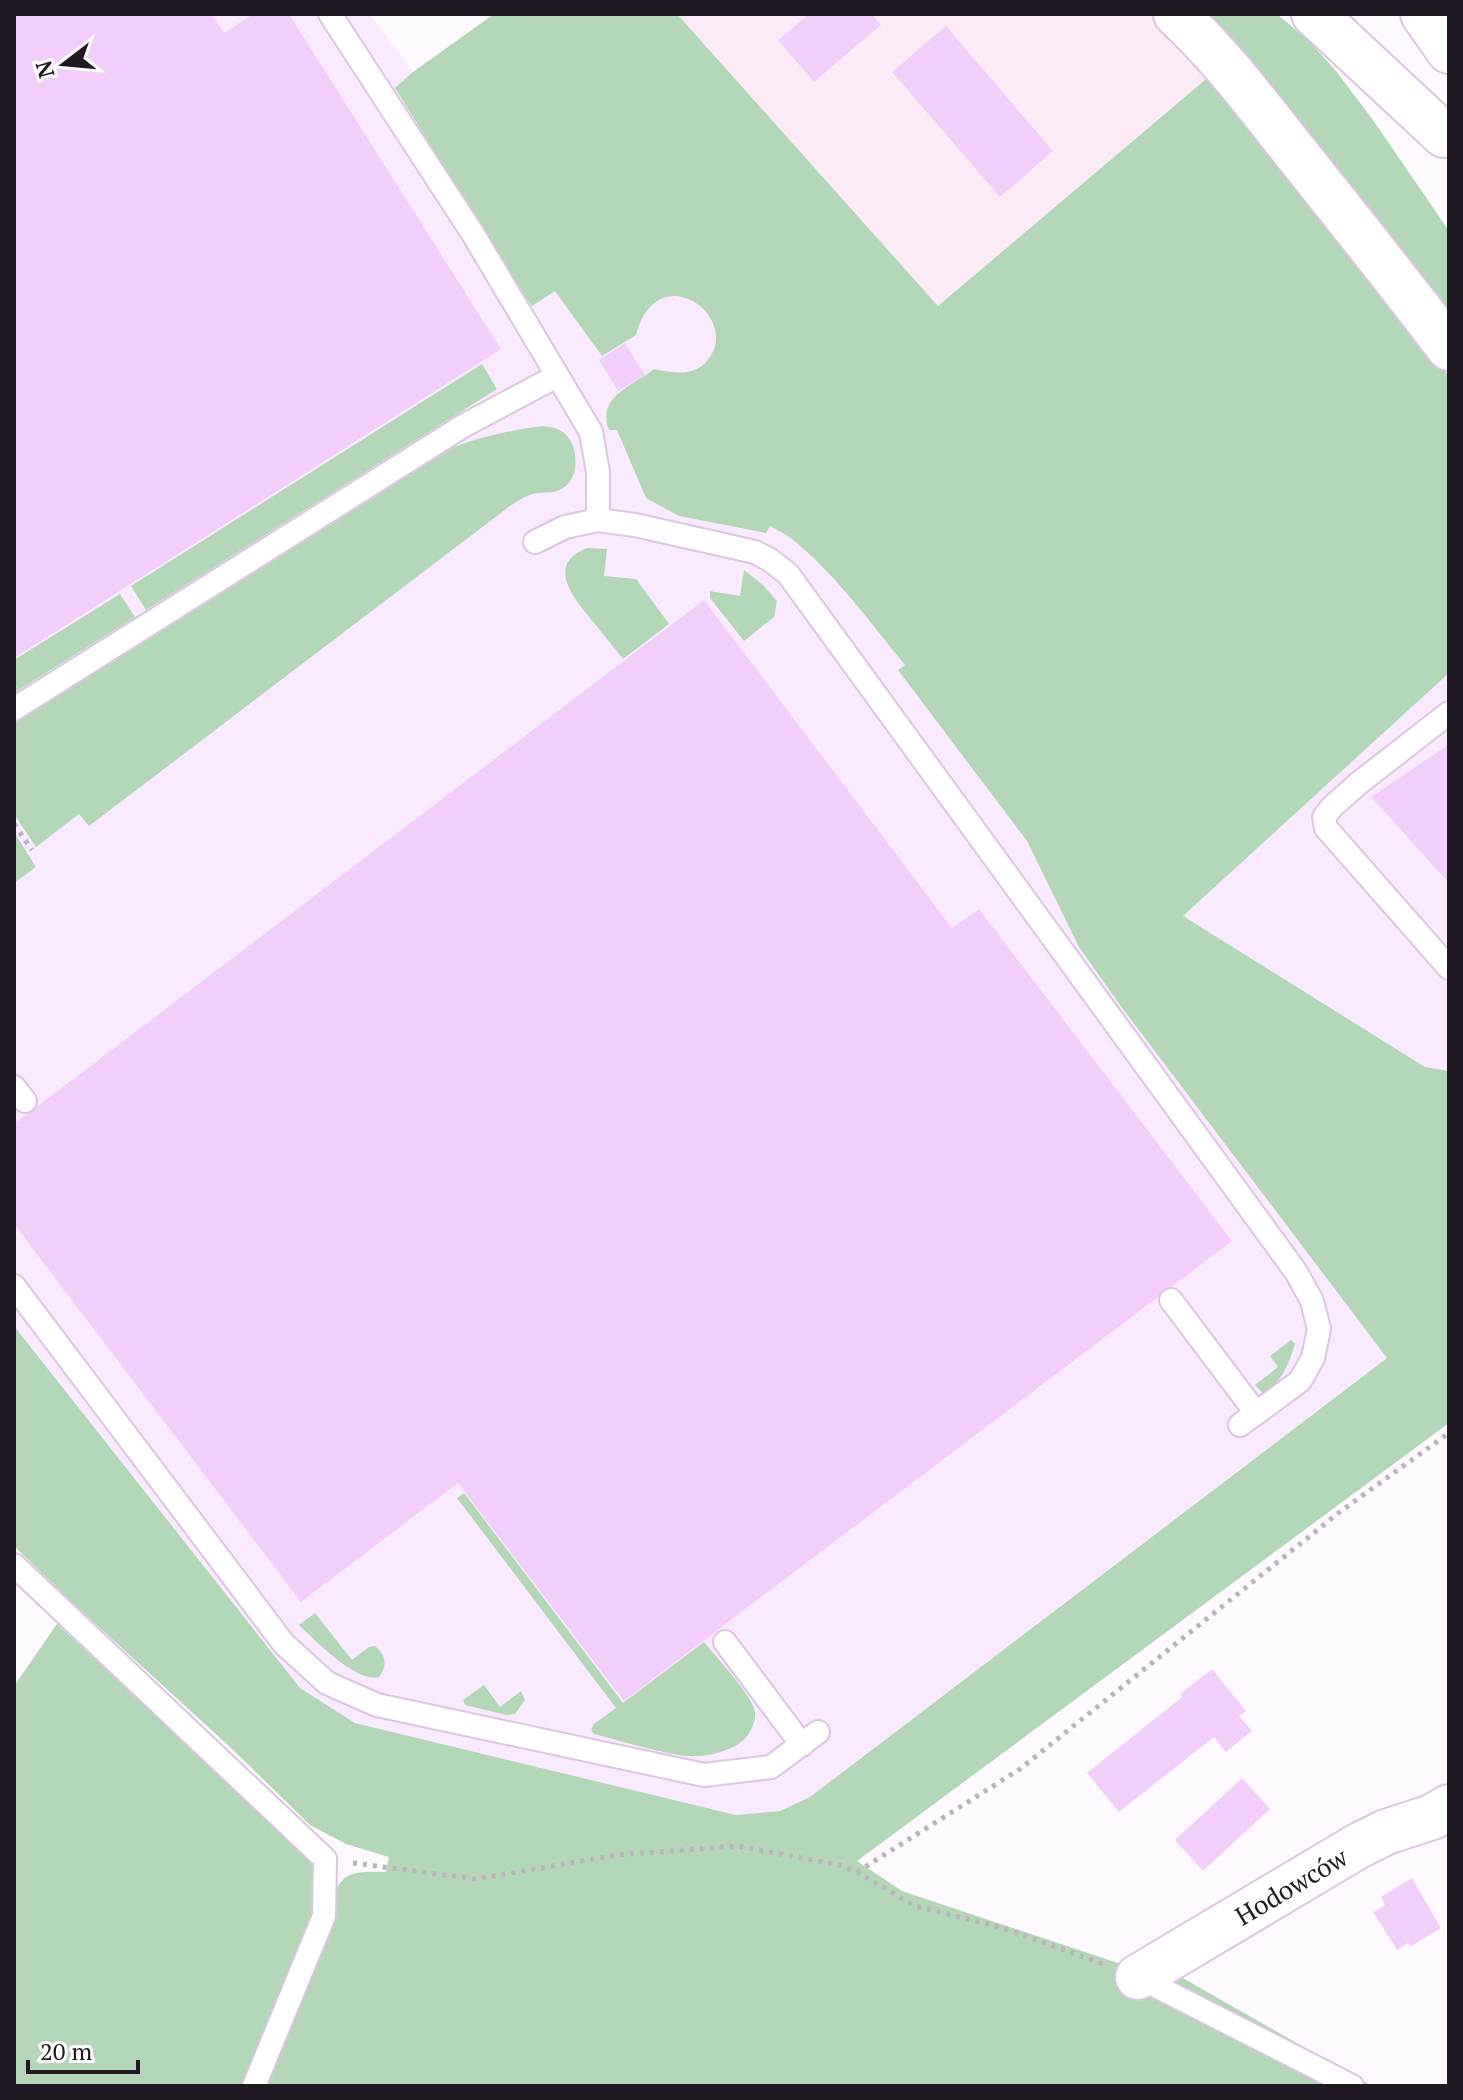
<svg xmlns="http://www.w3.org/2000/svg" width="1463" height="2100" font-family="'PT Serif',serif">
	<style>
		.commercial { fill: #fcebf6 }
		.built { fill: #faeaff }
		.green { fill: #b3d6b7 }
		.building { fill: #f1cffa }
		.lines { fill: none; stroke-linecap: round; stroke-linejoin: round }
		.service-casing { stroke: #dbc5e0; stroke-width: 26 }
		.minor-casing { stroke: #dbc5e0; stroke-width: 48 }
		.motorway-casing { stroke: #dbc5e0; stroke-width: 48 }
		.path { stroke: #b9b4ba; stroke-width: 5; stroke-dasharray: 4 6; stroke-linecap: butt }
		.service { stroke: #fff; stroke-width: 22 }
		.minor { stroke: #fff; stroke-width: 44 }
		.motorway { stroke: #fff; stroke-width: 44 }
		.labels { text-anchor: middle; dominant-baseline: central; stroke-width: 6; stroke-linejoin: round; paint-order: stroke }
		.street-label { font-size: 26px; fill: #201822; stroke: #fff }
	</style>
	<rect width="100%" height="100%" fill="#fdf9fe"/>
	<path class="commercial" d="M677,14H1154L1182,40L1212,74L938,306Z"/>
	<path class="built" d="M14,14H370L413,72L494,14H677L762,463L1449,1310L810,1797L780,1811L736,1815L355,1723L300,1688L14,1326Z
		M1449,673V1071L1425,1067L1183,916Z"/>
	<path class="green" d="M494,14H677L938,306L1212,74L1390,309L1413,328L1449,376V673L1183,916L1425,1067L1449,1071V1423L857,1861L902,1891L1136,1969H1167L1372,2086H14V1686L57,1624L315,1864L324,1914C343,1875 341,1871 386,1872L389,1857L346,1844L310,1825L231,1748L76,1606L14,1546V1326L300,1688L355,1723L736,1815L780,1811L810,1797L1387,1358L1120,1005L1079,947L1027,841L898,670L905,665C871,623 838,578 797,543C789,536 779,531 770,526L766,533L679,516L646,498L617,430H609C596,396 633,386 654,369C673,373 693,377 707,361C744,317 657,254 636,335L602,356L555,291L532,306L455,195L459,191L395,88L413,72Z
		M1198,14H1277L1309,41L1336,71L1373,120L1449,231V321Z
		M482,364L497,389L146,610L131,586Z
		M543,426C558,428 567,431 573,446C579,465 575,488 553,492C546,493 540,492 533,494C525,496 518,501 510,506L89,826L79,814L36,847L14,814V724L454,447C483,436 512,430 543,426Z
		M587,548L607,549L604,576L636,579L669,624L623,659C614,647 604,636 595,624C576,601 543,565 587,548Z
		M744,570L763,585L777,601L774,617L744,641L710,598V591L740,596Z
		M120,594L135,617L14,693V660Z
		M14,832L36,867L14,883Z
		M1291,1340L1295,1344C1289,1363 1281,1385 1263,1393L1255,1385L1278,1367L1270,1356Z
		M464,1493L623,1703L704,1642C715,1656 753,1696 755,1712C756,1720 752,1729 748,1735C735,1753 699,1759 679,1755C650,1750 622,1741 594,1734L591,1730L594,1724L616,1708L457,1498Z
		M315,1613L352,1660L369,1647L375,1646C386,1655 388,1665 379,1677C356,1683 315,1640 299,1625Z
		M484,1685L500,1707L521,1691L525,1700L515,1714L506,1715L465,1705L463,1700Z"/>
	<path class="building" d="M14,14H212L224,33L253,14H289L501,349L14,658Z
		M809,14H872L881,25L814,82L778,40Z
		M946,26L1053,151L1000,197L892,72Z
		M625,343L645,375L618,391L599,360Z
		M704,600L952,928L979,909L1232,1241L624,1701L458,1483L301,1602L14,1224V1124Z
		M1449,744V883L1371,797Z
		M1212,1669L1246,1711L1239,1716L1252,1731L1226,1752L1214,1737L1119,1812L1087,1773L1182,1697L1180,1694Z
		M1242,1778L1270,1809L1203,1871L1175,1840Z
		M1412,1878L1441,1928L1410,1947L1408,1943L1397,1950L1373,1912L1385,1905L1381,1897Z"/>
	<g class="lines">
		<g class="service-casing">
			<path id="service" d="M330,14L473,234L591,432L598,472V520
				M535,542L565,527L598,520L635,525L755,552L770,560L788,574L1296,1272L1312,1301L1319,1329L1313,1358L1300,1381L1240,1425
				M14,709L463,426L557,376
				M1449,713L1359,783L1332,807L1324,817L1326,828L1449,968
				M14,1087L25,1101
				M14,1286L284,1644L327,1683L377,1705L704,1775L771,1767L818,1732
				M1171,1300L1256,1413
				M14,1565L325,1859L324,1916L254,2086
				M725,1642L802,1745
				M1138,1977L1352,2086"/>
		</g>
		<g class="minor-casing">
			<g id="minor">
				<path d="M1176,14C1220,55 1257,104 1295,152C1347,217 1399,282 1449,348"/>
				<path id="s1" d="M1138,1977L1358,1846L1386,1832L1432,1817L1449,1807"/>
			</g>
		</g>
		<g class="motorway-casing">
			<path id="motorway" d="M1314,14L1444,135
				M1423,14L1449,51"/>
		</g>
		<path class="path" d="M14,824L32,850
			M353,1863L475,1879L617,1855L737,1846L839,1865L857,1872L915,1906L1003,1928L1103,1964
			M857,1872L1020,1769L1341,1511L1449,1433"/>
		<use href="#service" class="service"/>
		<use href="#minor" class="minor"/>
		<use href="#motorway" class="motorway"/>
	</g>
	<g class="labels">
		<g class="street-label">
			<text stroke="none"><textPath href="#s1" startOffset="178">Hodowców</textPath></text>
		</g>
	</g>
	<rect width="1463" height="2100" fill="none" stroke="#201822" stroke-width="32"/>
	<g transform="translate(64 64) rotate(254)" stroke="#ffffff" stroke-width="6" paint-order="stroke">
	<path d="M0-6L14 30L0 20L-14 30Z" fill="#201822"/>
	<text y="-12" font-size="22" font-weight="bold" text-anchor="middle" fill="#201822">N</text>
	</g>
	<path d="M28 2060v12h110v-12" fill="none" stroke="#201822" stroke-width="4"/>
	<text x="40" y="2060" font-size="24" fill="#201822" stroke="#ffffff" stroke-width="6" paint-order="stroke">20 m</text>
</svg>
